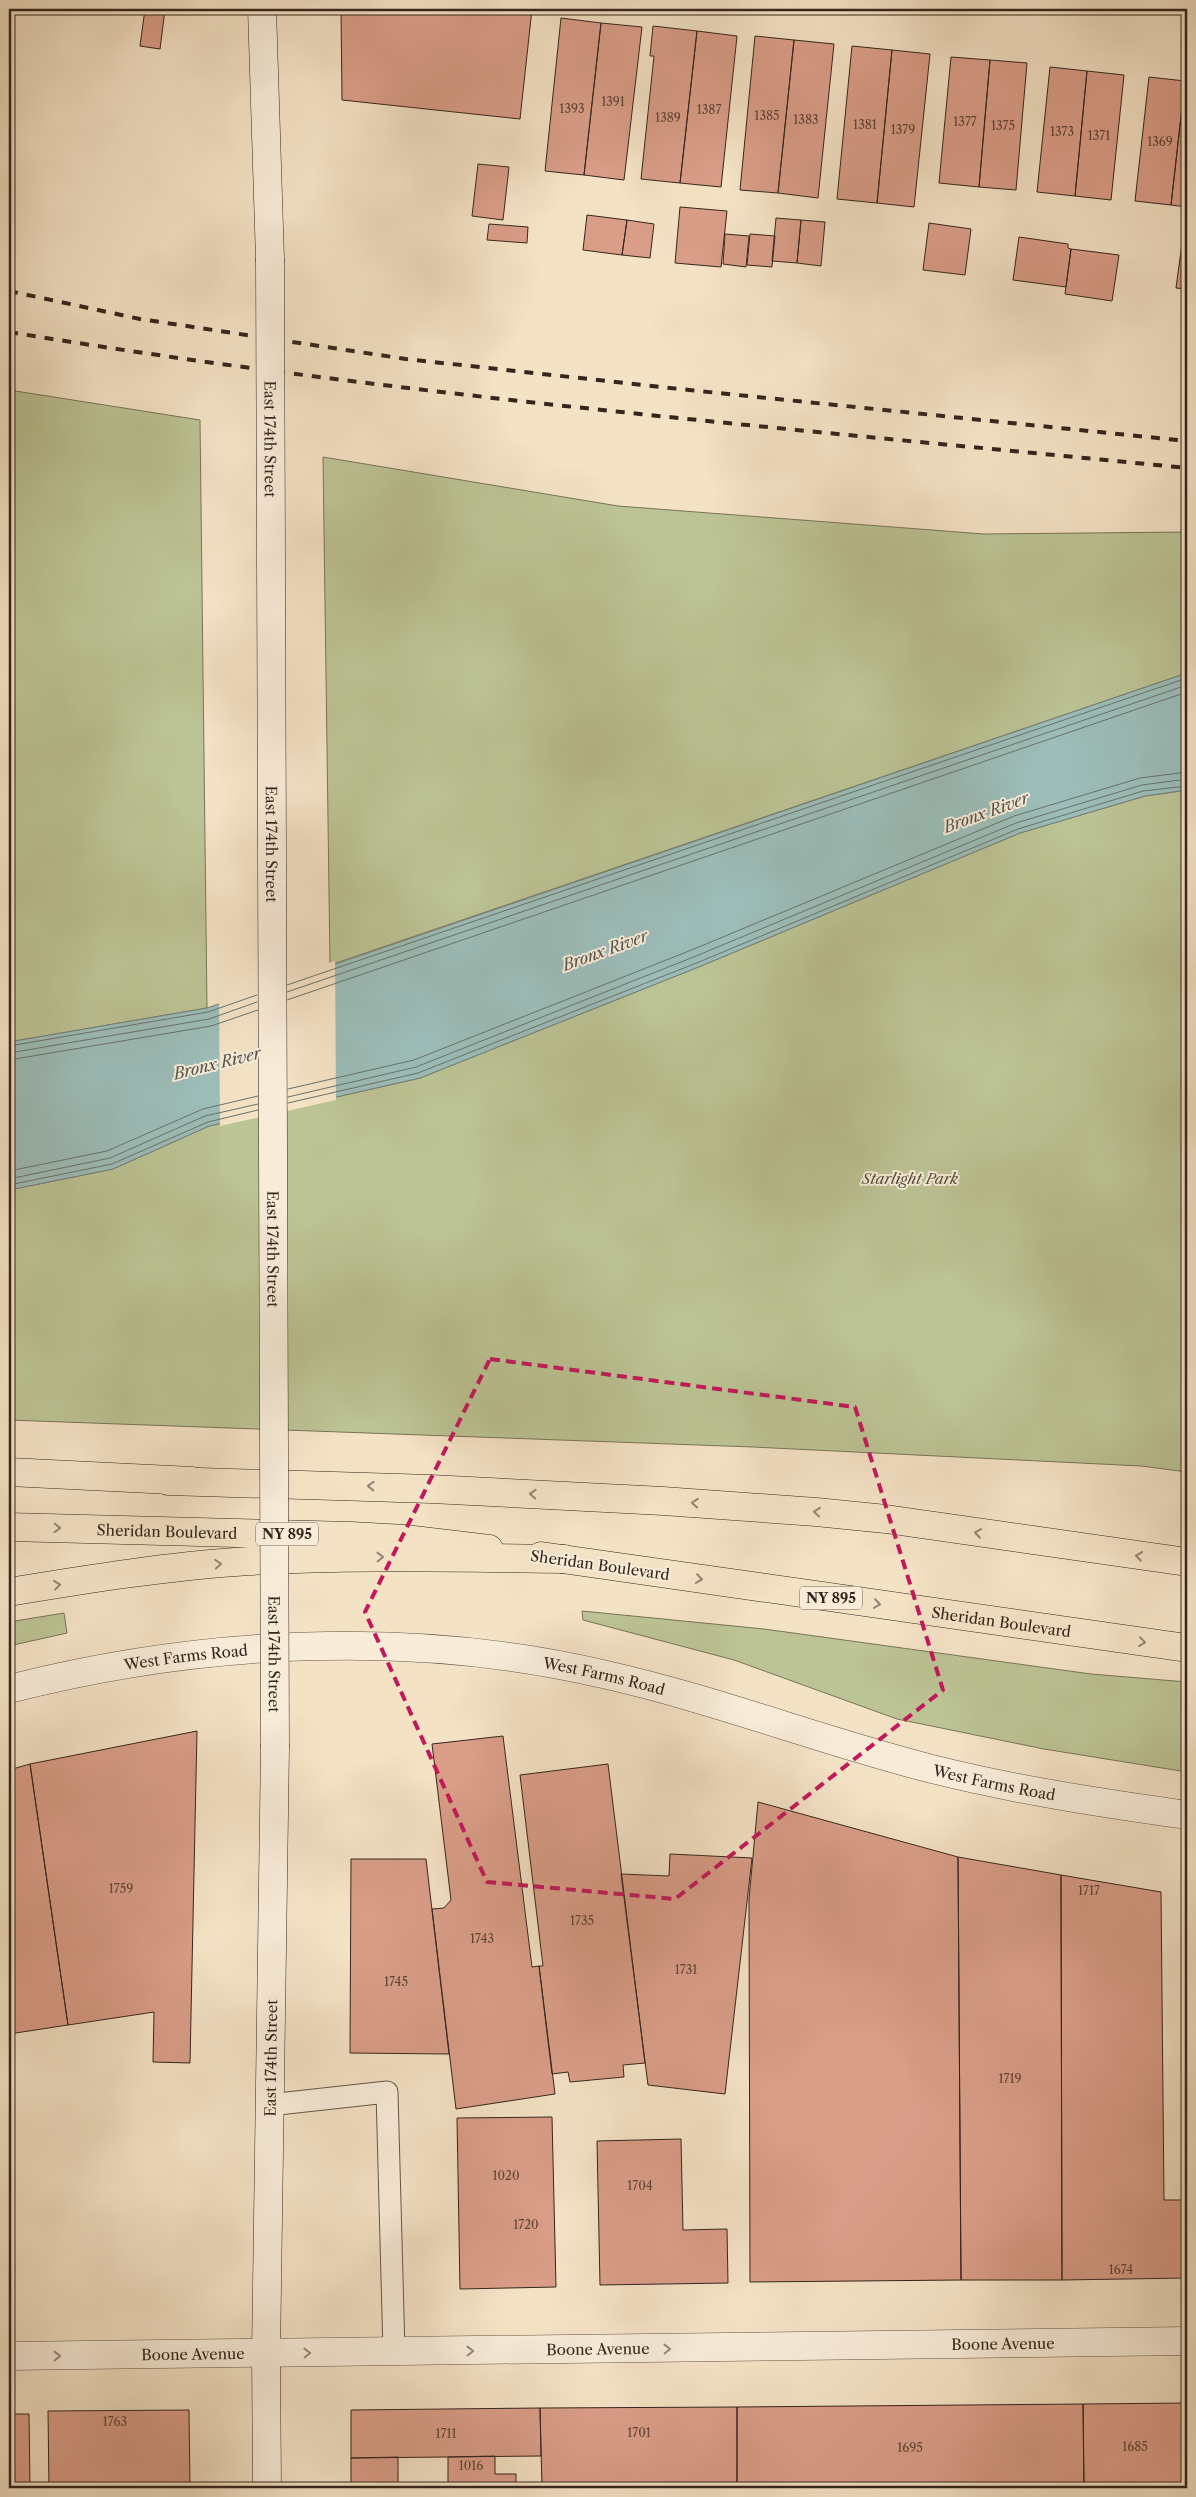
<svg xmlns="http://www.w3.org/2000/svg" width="1196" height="2497" font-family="'Libre Caslon Text',serif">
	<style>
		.green { fill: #bcc394; stroke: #787458 }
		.water { fill: #9cbdb9; stroke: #72817b }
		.pier { fill: #f4e2c5 }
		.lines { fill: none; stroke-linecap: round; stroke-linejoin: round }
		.shore { stroke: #68726b; stroke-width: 1 }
		.building { fill: #da9d88; stroke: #34261d }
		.service-casing { stroke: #645547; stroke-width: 23 }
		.minor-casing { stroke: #645547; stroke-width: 29 }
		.tertiary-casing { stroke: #645547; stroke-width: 29 }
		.secondary-casing { stroke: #34261d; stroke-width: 29 }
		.primary-casing { stroke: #34261d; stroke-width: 29 }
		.motorway-casing { stroke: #34261d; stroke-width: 29 }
		.service { stroke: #f8ecd9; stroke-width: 21 }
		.minor { stroke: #f8ecd9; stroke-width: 28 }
		.tertiary { stroke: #f8ecd9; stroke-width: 28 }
		.secondary { stroke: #f8ecd9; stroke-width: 28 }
		.primary { stroke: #f4e2c5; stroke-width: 28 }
		.motorway { stroke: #f4e2c5; stroke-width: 28 }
		.rail { stroke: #34261d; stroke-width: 4; stroke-dasharray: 9 9; stroke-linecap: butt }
		.secondary-bridge-casing { stroke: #34261d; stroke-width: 29; stroke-linecap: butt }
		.secondary-bridge { stroke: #f8ecd9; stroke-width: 28 }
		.oneway { stroke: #948471 }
		.oneway2 { stroke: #96897b }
		.marked { fill: none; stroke: #c2185b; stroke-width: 4; stroke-dasharray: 10 6; stroke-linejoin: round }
		.labels { text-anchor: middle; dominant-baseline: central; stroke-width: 4; stroke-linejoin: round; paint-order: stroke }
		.number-label { font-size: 12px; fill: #5e4438 }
		.shield { fill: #f8ecd9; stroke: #6f6155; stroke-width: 1 }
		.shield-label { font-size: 14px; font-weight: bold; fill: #34261d }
		.street-label { font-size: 15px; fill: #34261d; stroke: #f8ecd9 }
		.park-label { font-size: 15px; font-style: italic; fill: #564d3b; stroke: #f8ecd9 }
		.water-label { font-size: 16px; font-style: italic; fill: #53534c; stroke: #f8ecd9 }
	</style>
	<rect width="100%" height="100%" fill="#f4e2c5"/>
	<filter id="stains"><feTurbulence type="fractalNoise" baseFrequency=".004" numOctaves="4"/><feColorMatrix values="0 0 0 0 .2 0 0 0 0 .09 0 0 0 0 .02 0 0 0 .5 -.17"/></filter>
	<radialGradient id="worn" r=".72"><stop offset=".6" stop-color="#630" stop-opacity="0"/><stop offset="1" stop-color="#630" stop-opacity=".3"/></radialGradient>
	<path class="green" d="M9,390L200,420L207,1008L9,1042Z
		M323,457L618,506L984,534L1187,532V673L330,965Z
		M1187,790V1472L1141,1466L753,1447L9,1420V1190L113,1169L209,1126L420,1078L701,966L1020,833L1145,796Z
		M582,1611L764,1629L1091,1674L1187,1682V1772L1044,1749L897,1719L734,1660L583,1620Z
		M64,1613L67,1633L9,1646V1622Z"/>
	<path class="water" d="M1187,673V790L1145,796L1020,833L701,966L420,1078L209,1126L113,1169L9,1190V1042L207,1008Z"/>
	<path class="pier" d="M335,961L336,1100L220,1126L219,1001Z"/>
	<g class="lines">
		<path class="shore" d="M287,985L1187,678
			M287,992L1187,685
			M287,1000L1187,692
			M9,1046L208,1012L257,995
			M9,1053L209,1019L257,1002
			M9,1060L211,1026L258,1010
			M288,1089L414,1060L694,949L1014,816L1140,778L1187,772
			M288,1097L416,1067L696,956L1016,823L1142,785L1187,779
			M288,1103L418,1073L699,962L1018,829L1143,791L1187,786
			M9,1171L107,1151L203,1109L258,1096
			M9,1179L110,1158L205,1116L258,1104
			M9,1185L112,1164L208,1122L258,1110"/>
	</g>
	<path class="building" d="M145,9H165L160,49L140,46Z
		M341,9H532L520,119L342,100Z
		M561,18L601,23L584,175L545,171Z
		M601,23L642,27L624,180L584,175Z
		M653,26L697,31L680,183L641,179L654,56H650Z
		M697,31L737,36L721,187L680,183Z
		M755,36L794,40L778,193L740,190Z
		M794,40L834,44L818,198L778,193Z
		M852,46L892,50L877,203L837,199Z
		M892,50L930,54L914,207L877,203Z
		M951,57L990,60L979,187L939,183Z
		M990,60L1027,63L1016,190L979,187Z
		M1050,67L1087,71L1075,196L1037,192Z
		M1087,71L1124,75L1111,200L1075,196Z
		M1149,77L1185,81L1171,205L1135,201Z
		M1185,81H1187V207L1171,205Z
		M478,164L509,167L503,220L472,216Z
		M680,207L727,211L721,267L675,263Z
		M587,215L627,220L622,255L583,250Z
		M776,218L801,220L797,263L772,261Z
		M627,220L654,224L650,258L622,255Z
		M801,220L825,222L821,266L797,263Z
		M929,223L971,229L965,275L923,270Z
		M489,224L528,227L527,243L487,240Z
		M725,234L749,236L746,267L723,264Z
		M750,234L775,236L772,267L747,265Z
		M1183,236L1187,237V289L1176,288Z
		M1019,237L1068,244V248L1071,249L1066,287L1013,280Z
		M1071,249L1119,255L1112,301L1065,294Z
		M197,1731L190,2063L153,2062L154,2012L68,2025L30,1764Z
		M503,1736L532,1967L539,1966L555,2094L456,2109L432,1909L444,1908L451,1900L432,1744Z
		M30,1764L68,2025L9,2034V1770Z
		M608,1764L645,2063L623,2065L624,2077L570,2082L568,2072L552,2074L539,1966H543L520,1775Z
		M758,1802L958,1857L961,2280L750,2282L749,1899Z
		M670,1854L752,1858L725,2094L648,2085L621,1874L669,1876Z
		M958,1857L1061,1875L1062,2280H961Z
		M351,1859H426L449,2054L350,2053Z
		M1061,1875L1161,1892L1164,2200H1187V2278L1062,2280Z
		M552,2117L556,2287L460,2289L457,2118Z
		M681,2139L683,2230L727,2229L728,2283L600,2285L597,2141Z
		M1187,2403V2488H1084L1083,2404Z
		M1083,2404L1084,2488H737V2407Z
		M737,2407V2488H542L540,2408Z
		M540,2408L541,2456L351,2458V2410Z
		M189,2410L190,2488H138V2484H109V2488H49L48,2411Z
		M9,2414H29L30,2488H9Z
		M495,2456V2474H516V2488H448V2457Z
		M398,2457V2488H351V2458Z"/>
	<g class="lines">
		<g class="service-casing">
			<path id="service" d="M269,2105L387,2092L394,2352"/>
		</g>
		<g class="minor-casing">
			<g id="minor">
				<path id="s1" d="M9,2356L1187,2341"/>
			</g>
		</g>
		<g class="tertiary-casing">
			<g id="tertiary">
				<path id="s2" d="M9,1689C200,1640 413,1629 607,1675C717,1700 822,1741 932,1769C1016,1790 1101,1803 1187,1815"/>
			</g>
		</g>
		<g class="secondary-casing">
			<g id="secondary">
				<path d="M262,9L270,259"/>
				<path id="s3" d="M267,2488L266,2354L275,1747"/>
			</g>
		</g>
		<g class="primary-casing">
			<g id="primary">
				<path d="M168,1481L431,1489L663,1501L816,1512L886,1519L1187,1562"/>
				<path id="s4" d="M9,1527L351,1536L405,1539L489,1549"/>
				<path id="s5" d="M541,1556L1187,1648"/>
			</g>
		</g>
		<g class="motorway-casing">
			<path id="motorway" d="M9,1472L192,1481
				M9,1592C88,1579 169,1566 249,1561C354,1555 459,1558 564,1559"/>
		</g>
		<use href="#service" class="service"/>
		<use href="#minor" class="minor"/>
		<use href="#tertiary" class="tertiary"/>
		<use href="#secondary" class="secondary"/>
		<use href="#primary" class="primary"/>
		<use href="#motorway" class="motorway"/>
		<path class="rail" d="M9,291L140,319L406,359L689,390L1187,441
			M9,332C398,396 794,429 1187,468"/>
		<g class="secondary-bridge-casing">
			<g id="secondary-bridge">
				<path id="s6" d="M270,259L275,1747"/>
			</g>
		</g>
		<use href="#secondary-bridge" class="secondary-bridge"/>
	</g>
	<defs><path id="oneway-chevron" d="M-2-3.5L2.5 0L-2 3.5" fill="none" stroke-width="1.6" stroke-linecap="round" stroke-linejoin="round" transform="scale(1.25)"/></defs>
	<g class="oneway">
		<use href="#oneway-chevron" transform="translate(371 1486) rotate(-178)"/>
		<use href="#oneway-chevron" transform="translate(533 1494) rotate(-177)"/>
		<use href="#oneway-chevron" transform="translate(695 1503) rotate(-176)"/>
		<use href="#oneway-chevron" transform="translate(817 1512) rotate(-175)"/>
		<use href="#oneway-chevron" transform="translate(57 1528) rotate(2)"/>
		<use href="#oneway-chevron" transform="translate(978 1533) rotate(-172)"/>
		<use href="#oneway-chevron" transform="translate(1139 1556) rotate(-172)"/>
		<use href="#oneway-chevron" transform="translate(380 1557) rotate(-1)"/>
		<use href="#oneway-chevron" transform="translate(218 1564) rotate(-5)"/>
		<use href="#oneway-chevron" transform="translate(699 1579) rotate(8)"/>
		<use href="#oneway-chevron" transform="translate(57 1585) rotate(-7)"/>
		<use href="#oneway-chevron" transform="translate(877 1604) rotate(8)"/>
		<use href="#oneway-chevron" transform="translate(1142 1642) rotate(7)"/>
	</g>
	<g class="oneway2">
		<use href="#oneway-chevron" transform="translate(667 2349) rotate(-1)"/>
		<use href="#oneway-chevron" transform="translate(470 2351) rotate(-1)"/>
		<use href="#oneway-chevron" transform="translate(307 2353) rotate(-1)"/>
		<use href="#oneway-chevron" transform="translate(57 2356) rotate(-1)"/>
	</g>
	<path class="marked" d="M490,1359L855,1407L943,1690L675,1899L487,1882L365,1612Z"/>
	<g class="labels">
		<g class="number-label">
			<text x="613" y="101">1391</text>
			<text x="572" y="108">1393</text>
			<text x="709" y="109">1387</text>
			<text x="767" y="115">1385</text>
			<text x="668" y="117">1389</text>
			<text x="806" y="119">1383</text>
			<text x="965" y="121">1377</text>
			<text x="865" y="124">1381</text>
			<text x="1003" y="125">1375</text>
			<text x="903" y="129">1379</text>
			<text x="1062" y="131">1373</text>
			<text x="1099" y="135">1371</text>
			<text x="1160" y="141">1369</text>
			<text x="121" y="1888">1759</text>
			<text x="1089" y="1890">1717</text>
			<text x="582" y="1920">1735</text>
			<text x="482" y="1938">1743</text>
			<text x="686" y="1969">1731</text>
			<text x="396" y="1981">1745</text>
			<text x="1010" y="2078">1719</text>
			<text x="506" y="2175">1020</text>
			<text x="640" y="2185">1704</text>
			<text x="526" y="2224">1720</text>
			<text x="1121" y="2269">1674</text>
			<text x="115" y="2421">1763</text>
			<text x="639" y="2432">1701</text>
			<text x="446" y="2433">1711</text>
			<text x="1135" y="2446">1685</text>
			<text x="910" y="2447">1695</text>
			<text x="471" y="2465">1016</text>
		</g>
		<g class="shield">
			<rect x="256" y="1522.5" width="62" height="23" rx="4"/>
			<rect x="800" y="1586.5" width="62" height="23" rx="4"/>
		</g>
		<g class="shield-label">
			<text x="287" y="1534">NY 895</text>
			<text x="831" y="1598">NY 895</text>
		</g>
		<g class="street-label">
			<text stroke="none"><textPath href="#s6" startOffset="180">East 174th Street</textPath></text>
			<text stroke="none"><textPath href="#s6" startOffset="585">East 174th Street</textPath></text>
			<text stroke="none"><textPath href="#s6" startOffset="990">East 174th Street</textPath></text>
			<text stroke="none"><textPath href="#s4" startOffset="158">Sheridan Boulevard</textPath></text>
			<text transform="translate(600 1565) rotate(8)">Sheridan Boulevard</text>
			<text stroke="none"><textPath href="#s5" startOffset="465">Sheridan Boulevard</textPath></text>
			<text stroke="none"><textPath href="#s6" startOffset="1395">East 174th Street</textPath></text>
			<text stroke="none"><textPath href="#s2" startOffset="180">West Farms Road</textPath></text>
			<text stroke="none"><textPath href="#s2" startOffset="601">West Farms Road</textPath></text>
			<text stroke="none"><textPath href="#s2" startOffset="1006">West Farms Road</textPath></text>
			<text stroke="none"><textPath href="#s3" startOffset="430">East 174th Street</textPath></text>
			<text stroke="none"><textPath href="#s1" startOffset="994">Boone Avenue</textPath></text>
			<text stroke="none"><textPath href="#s1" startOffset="589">Boone Avenue</textPath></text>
			<text stroke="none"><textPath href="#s1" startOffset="184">Boone Avenue</textPath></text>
		</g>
		<g class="park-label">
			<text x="910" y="1178">Starlight Park</text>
		</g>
		<g class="water-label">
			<text transform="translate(986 812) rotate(-20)">Bronx River</text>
			<text transform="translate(605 950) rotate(-20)">Bronx River</text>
			<text transform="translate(217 1063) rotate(-14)">Bronx River</text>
		</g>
	</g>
	<rect width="1196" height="2497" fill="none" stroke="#f4e2c5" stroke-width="30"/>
	<rect x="10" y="10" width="1176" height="2477" fill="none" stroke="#34261d" stroke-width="2.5"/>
	<rect x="15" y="15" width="1166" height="2467" fill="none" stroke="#34261d"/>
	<rect width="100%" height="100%" filter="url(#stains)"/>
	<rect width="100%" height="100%" fill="url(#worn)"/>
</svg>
